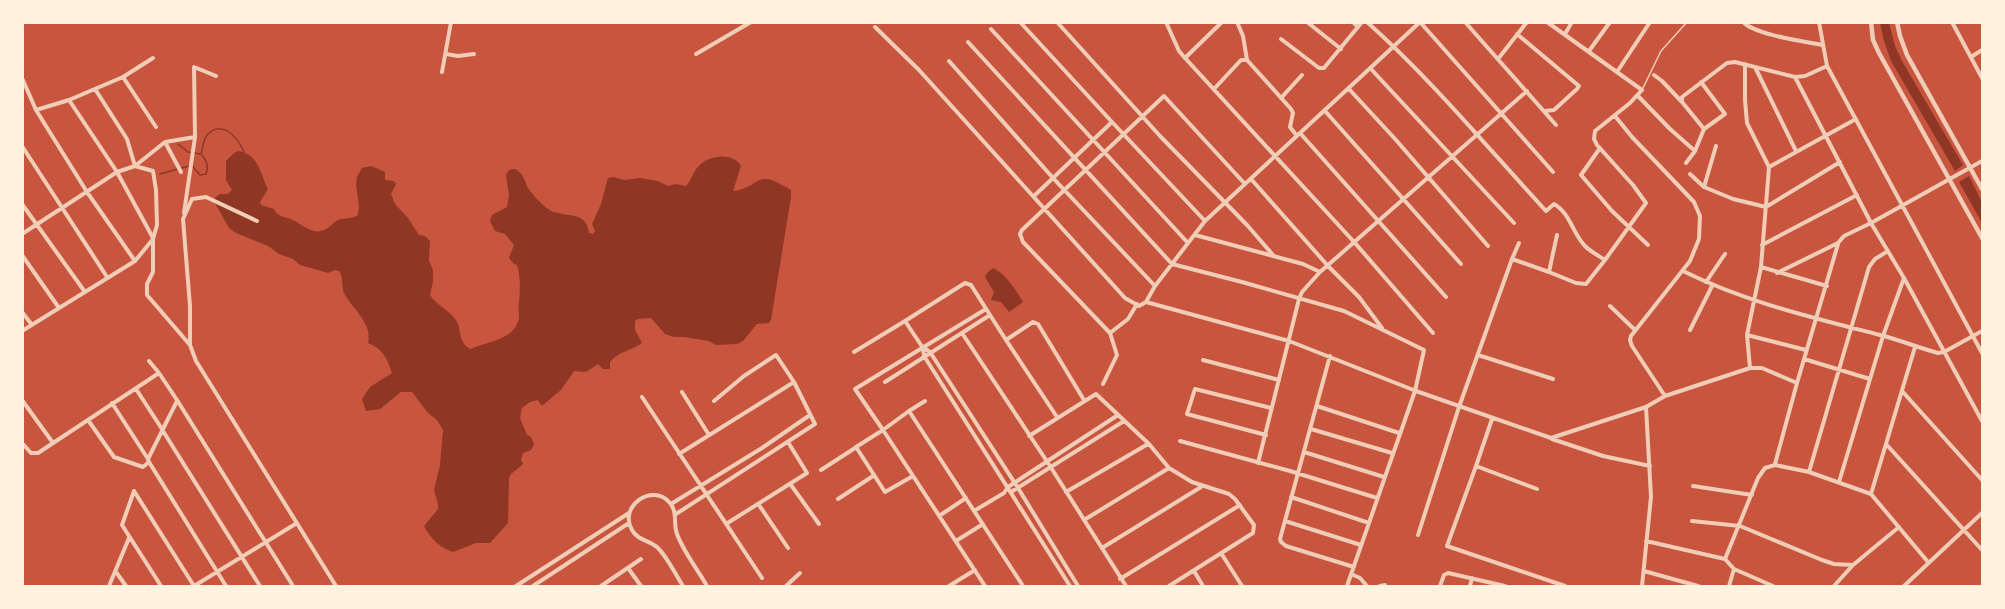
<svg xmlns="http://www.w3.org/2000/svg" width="2005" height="609" font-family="Arial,sans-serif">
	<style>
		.water { fill: #8f3625 }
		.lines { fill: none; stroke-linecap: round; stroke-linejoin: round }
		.stream { stroke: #8f3625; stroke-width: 1.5 }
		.service { stroke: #f1ccb7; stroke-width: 1.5 }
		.minor { stroke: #f1ccb7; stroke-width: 4 }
		.tertiary { stroke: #f1ccb7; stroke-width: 4.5 }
	</style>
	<rect width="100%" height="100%" fill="#c8553d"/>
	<path class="water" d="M1880,23H1889L1895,46L1902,61L1963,165L1955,171L1891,61L1884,41Z
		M238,151C259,154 260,174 268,189L260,202L261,205L274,209C278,218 285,216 293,220C305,226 314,237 328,228C331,226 333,223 336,221C343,217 351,220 358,215L359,206L356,185L357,177L362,168L371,166L385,172V180L394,181L396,184L391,194L395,204L408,218L419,235L425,236L430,241L429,261L433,270V281L430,295C436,305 448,309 455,319C463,330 457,343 471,349C488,341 516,340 519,317C519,312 518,307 519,303C520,290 521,278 517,265L514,264L509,258L514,245L505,234L495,231L490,221L492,215L507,207L509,195L506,175L509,170C514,169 514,168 518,171C524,175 525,182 528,188C533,195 541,204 548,209C563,219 587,209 589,233L593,234L595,231L592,224L601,204L608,178L613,177L624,180L640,178L658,181L668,186L675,184L686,186C692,180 693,171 699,166C709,155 733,152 741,166L733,191C749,190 756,179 764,179C773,178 783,186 791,190V197L771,320L769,323L757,324L743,341L737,344L716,345L709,341L684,337H674L665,334L651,318L638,319L635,321V330L642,343C629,352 621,350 610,362V369H603L598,364L586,372L574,371L561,390L543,405H541L538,400L530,402L522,408L520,418L527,435L531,437L534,444L531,450L523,453L521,460L523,464L511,474L509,478L508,523L490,543H476L453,552C439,547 431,539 424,526L438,509V504L434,490L440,465L443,430L437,420L428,413L412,392H401L380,409L366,411L362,399L370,387L392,373C387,358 383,349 368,343C373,323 352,309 344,293C341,286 344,278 339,271L335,270L328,273L300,265L293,259L279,254L268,246L236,233L229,228L215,203V198L220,194H228L232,190L226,180V161L234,153Z
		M1969,176L1982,202V223L1959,182Z
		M993,268C1005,273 1016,290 1023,302L1009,312L1001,302L991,300L994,292L985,277L987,273Z"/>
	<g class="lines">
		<path class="stream" d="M178,144L188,152L201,154C203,148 203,140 207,135C223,119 238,138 244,152
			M193,167L200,175L206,174C209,166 207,162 202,155
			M160,174L189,166"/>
		<path class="service" d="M1643,88L1661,51L1687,22"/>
		<path class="minor" d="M1020,22L1112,122
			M1057,22L1160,136L1247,225L1273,255
			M1166,22L1179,51L1185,58L1355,243L1433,333
			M1237,22L1243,36L1247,60
			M1307,22L1341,49
			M1353,22L1358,27
			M1367,22C1432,80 1487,147 1546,211L1554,204C1570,213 1573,234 1585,246C1591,252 1599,256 1605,260
			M1420,22L1553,172
			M1465,22L1556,125
			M1547,22L1642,90L1630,103L1595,131L1594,139L1597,145L1633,185L1646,203L1605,260L1586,284L1576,283L1549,272
			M1743,22C1756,35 1802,41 1822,45
			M1819,22L1827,66L1982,353
			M1952,22L1982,78
			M875,27L919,70L1125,298L1139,306L1146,302L1155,286L1205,221L1420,22
			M991,29L1188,243
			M1517,34L1579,86L1577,89L1554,110L1545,111
			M1565,34L1572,22
			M1281,39L1319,68H1324L1362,22
			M968,42L1172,264L1242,282L1344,311L1424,350L1415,391L1347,586
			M1589,51L1610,22
			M446,54L458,56L474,54
			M696,54L751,22
			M1971,57L1982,50
			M1185,58L1222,22
			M1498,59L1527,22
			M949,61L1053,178L1155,286
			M1745,64V100L1747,123L1769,167
			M1755,67L1796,151
			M1371,69L1514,223
			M442,72L451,22
			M1617,72L1650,22
			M1654,75L1662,81L1681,101
			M123,77L153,58
			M1795,77L1871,223L1904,278L1982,421
			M22,78L36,110L87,192L135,261
			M95,89L127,139L135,166L153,171L156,190L157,225L153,239V272L147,284V295L190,345
			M1214,89L1241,60H1247L1291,109L1293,113L1290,127L1297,136
			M1349,89L1396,140L1488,246
			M1638,96L1670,129L1695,151L1704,129L1725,114L1701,82
			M1281,98L1302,75
			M69,100L117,172L153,238
			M36,110L69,100L123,77L156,127
			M1325,111L1461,264
			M1615,116L1632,137L1694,202L1700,216L1699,239L1690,261L1631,336L1630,340L1632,346L1665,396
			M1704,129L1682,102V97L1727,63L1735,62L1795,77L1805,76L1827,66
			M1300,133L1446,297
			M165,142L181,172
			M22,146L107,277
			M1716,146L1704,187L1733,199L1766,207L1840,162
			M1600,148L1581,175L1612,211L1648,245
			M1686,163L1695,151
			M1690,174L1704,187
			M1251,179L1328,266L1359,297L1382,328
			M1034,196L1112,122L1205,221
			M22,204L85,292
			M184,213L195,137L194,67L216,76
			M257,221L206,197L192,199L183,219L190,306V345L196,361L336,586
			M22,234L117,172L135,166L165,142L195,137
			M1195,235L1303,264L1320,272
			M1762,245L1857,195
			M22,255L59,308
			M1512,259L1519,243
			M1761,267L1827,286
			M1683,271C1745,302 1814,318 1880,335C1900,340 1919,348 1938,353L1944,352L1982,331
			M1777,273L1838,243L1844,236L1871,223L1982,161
			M1706,282L1725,254
			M1146,302L1289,341L1416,391L1551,438L1646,407L1665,396L1750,368H1762L1797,383
			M1137,304L1128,319L1110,333L1023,242L1020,234L1022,230L1164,96L1245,184
			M1610,306L1635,330
			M986,309L855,389L883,430L909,411L1023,586
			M22,312L32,325
			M990,315L971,285L965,283L905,321L923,348L924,356L1070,586
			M1690,330L1712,286
			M22,331L135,261L153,239
			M962,333L1050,466L1126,586
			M1747,335L1806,350
			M924,348L930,352L1018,488L1078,586
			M854,352L905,321
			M1478,355L1553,379
			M1330,356L1280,539L1281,542L1286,546L1354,567
			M1804,359L1870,379
			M1203,360L1279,380
			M149,361L159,373L177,400L293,586
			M1750,368L1747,335L1761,267L1769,167L1856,119
			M885,382L990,315L1006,340
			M1103,384L1117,355L1110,333
			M136,389L162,429
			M1902,391L1982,480
			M682,392L709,435
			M642,397L762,578
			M22,400L53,443
			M112,403L148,459
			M1317,406L1399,433
			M909,411L925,401
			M1057,417L1006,340L1033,322L1038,324L1084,400
			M1492,419L1476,466L1537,489
			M88,420L114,457L143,467L149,462L148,459L177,401
			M1311,429L1392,453
			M163,431L260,586
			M1266,435L1187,414L1195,389L1271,408
			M1029,436L1096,394L1149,444L1169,468L1192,482L1229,494L1235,499L1254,525L1253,533L1169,586
			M1552,439L1603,456L1650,466
			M1180,441L1290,471L1377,498
			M22,443L31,453H38L159,373
			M1886,444L1982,550
			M1304,452L1384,477
			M679,454L794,382
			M149,462L226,586
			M1258,463L1299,299L1302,292L1320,272L1527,91
			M1775,464L1797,383L1838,244
			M1476,466L1447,546L1565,586
			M821,470L855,448
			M1809,472L1869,267L1875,259L1888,251
			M913,476L885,492L856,447L883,430L985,586
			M1839,482L1883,336L1904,278
			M791,485L819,524
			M1693,486L1752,495
			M134,491L194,586
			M134,491L122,525L161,586
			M1011,492L1124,421
			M1066,492L1148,444
			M1871,494L1915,347
			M1291,497L1369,523
			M838,499L873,476
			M671,504L762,448L810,415
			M759,505L788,548
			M974,511L1004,493L1008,487L1118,415
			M676,514L815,424L794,382L776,355L744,376L714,401
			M939,516L966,498
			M1084,520L1169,468
			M1285,521L1361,545
			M1692,521L1740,526L1822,560L1834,564L1853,565L1899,527
			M726,524L807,473L788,442
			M1418,535L1459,407L1512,259L1549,272L1557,235
			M956,541L983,524
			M1646,541L1725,559L1734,569L1773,586
			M1102,548L1201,487
			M1221,553L1242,586
			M1725,559L1758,478L1765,468L1775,465L1809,472L1871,494L1928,562
			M628,568L641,586
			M1194,571L1203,586
			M1644,571L1698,586
			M116,572L126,586
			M1351,574L1360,578L1367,586
			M1120,579L1240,505
			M109,586L129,538
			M194,586L297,523
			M516,586L629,513
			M533,586L629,523
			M601,586L641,559
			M683,586C675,574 668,558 658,548C650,540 638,541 632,530C618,506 653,482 670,503C678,513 673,524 677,534C683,551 698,570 707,586
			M786,586L800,573
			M949,586L975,570
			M1380,586L1385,585
			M1440,586L1444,575L1448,573L1505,586
			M1470,586L1472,578
			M1642,586L1651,497L1646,407
			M1729,586L1734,569
			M1834,586L1853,565
			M1904,586L1982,513"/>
		<path class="tertiary" d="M1871,22L1873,40L1879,53L1982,238
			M1897,22L1900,36L1907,55L1982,189"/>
	</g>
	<rect width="2005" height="609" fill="none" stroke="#fff3e0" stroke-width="48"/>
</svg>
